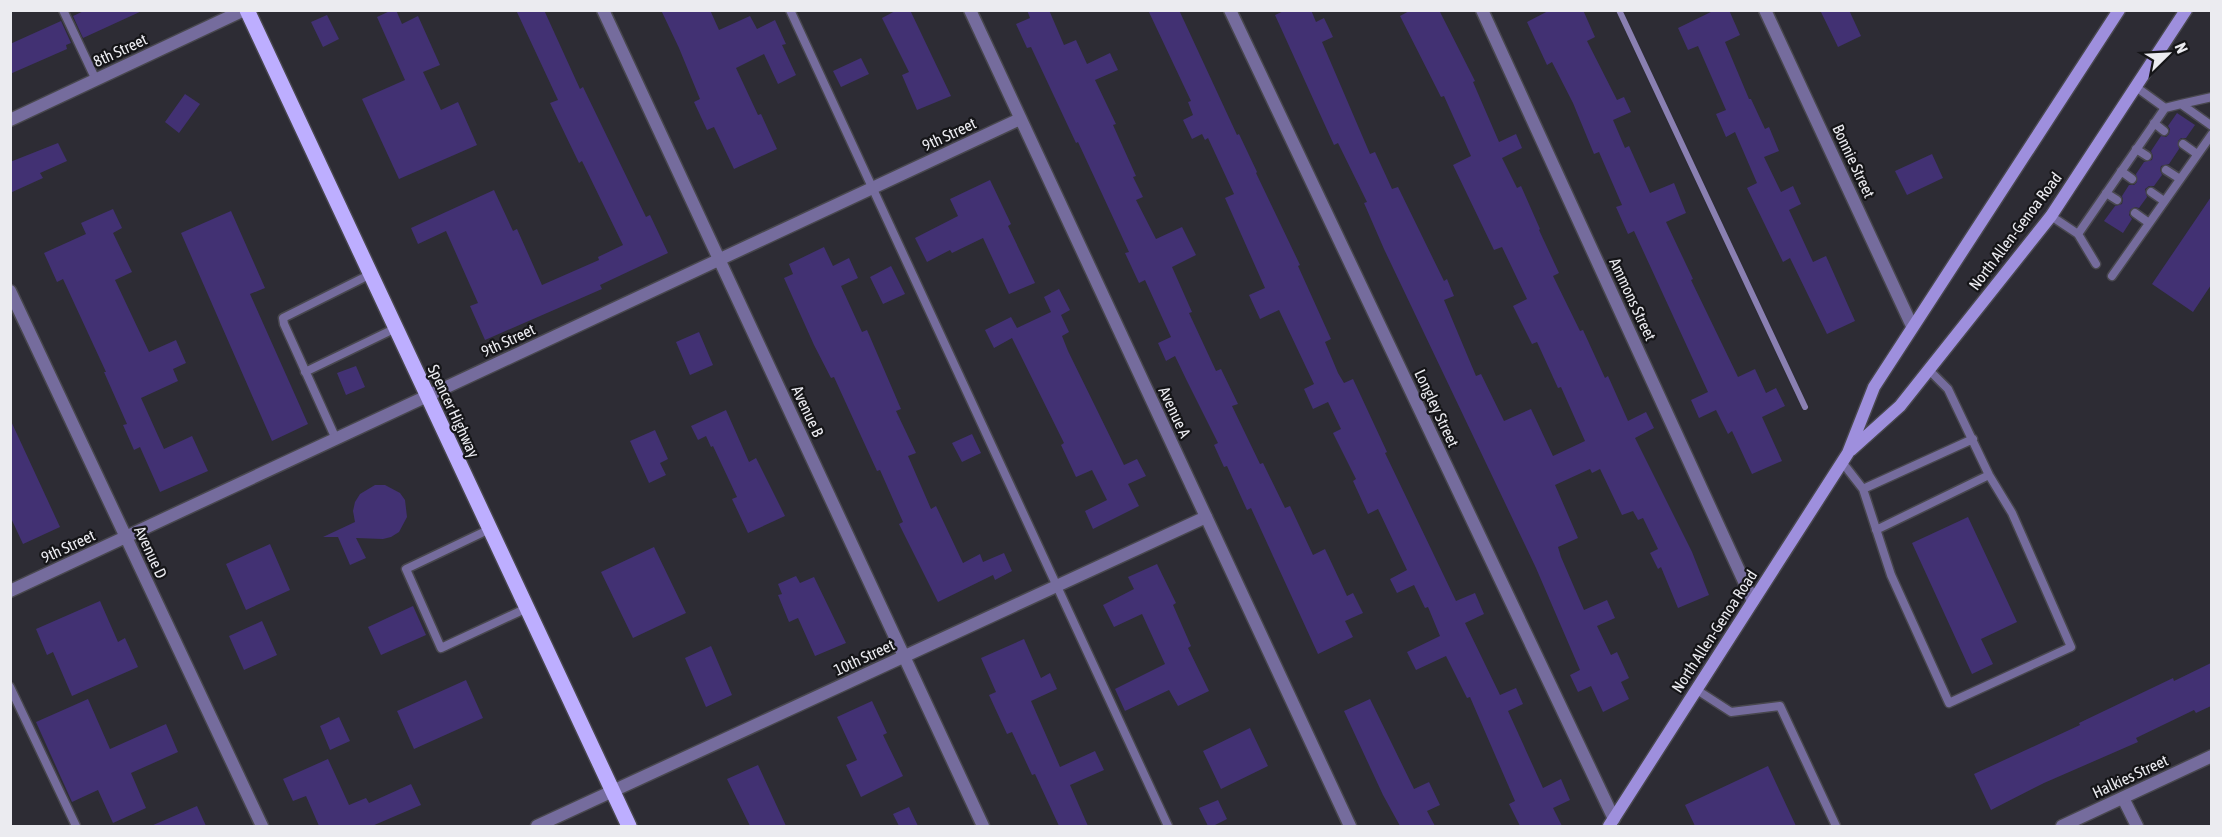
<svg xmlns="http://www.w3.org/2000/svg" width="2222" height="837" font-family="'Asap Condensed',sans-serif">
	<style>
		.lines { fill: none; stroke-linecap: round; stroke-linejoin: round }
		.stream { stroke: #8a80b2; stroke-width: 6 }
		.building { fill: #423173 }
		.service-casing { stroke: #48474e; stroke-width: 11 }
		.minor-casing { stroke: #48474e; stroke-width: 15 }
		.tertiary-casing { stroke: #48474e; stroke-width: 15 }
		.secondary-casing { stroke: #48474e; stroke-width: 15 }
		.primary-casing { stroke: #48474e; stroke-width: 18 }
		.service { stroke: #756c9d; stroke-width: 8 }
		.minor { stroke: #756c9d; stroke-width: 12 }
		.tertiary { stroke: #756c9d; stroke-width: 12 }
		.secondary { stroke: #9e8fdd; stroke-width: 12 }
		.primary { stroke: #bdaeff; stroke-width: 15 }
		.labels { text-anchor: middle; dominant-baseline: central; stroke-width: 4.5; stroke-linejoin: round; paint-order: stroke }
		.street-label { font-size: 16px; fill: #ebebf0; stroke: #151518 }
	</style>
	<rect width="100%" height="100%" fill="#2d2c34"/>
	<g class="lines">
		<path class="stream" d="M1619,10L1805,407"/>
	</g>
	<path class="building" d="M86,10H144L83,38L73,16Z
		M392,10H396L402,24L418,16L440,65L423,72L441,110L458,102L477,145L399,179L362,99L405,80L377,17Z
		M516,10H544L580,89L583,87L646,217L650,215L668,253L600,285L602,289L485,340L470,306L478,303L446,231L418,244L411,228L494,190L513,231L517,229L542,285L599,260L598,257L623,245L582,161L579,163L550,103L558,100Z
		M661,10H710L719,30L750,16L757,29L775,20L786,44L782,45L796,75L778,84L764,54L736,68L758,115L761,114L777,149L734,169L714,127L707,130L694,102L700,99L679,48Z
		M897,10H910L951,96L917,110L902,75L909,72L882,18Z
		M1027,10H1049L1064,45L1076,40L1087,64L1110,53L1118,70L1095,80L1116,124L1113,125L1136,176L1133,177L1143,197L1136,200L1156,239L1182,227L1196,255L1172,267L1192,312L1189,313L1216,371L1221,369L1238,404L1232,406L1260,464L1263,463L1285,508L1290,506L1313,555L1325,549L1347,596L1353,593L1363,613L1345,621L1353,637L1318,654L1251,508L1247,510L1227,466L1224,467L1214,445L1218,443L1186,379L1175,356L1166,361L1158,343L1171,337L1145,280L1139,283L1125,253L1129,252L1078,142L1076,143L1031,47L1027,48L1016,24L1030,18Z
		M1148,10H1179L1237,135L1239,134L1257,172L1256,173L1300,265L1298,266L1331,339L1325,342L1338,373L1344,383L1353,379L1387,452L1385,453L1456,601L1475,593L1484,614L1465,623L1500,695L1516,688L1523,704L1508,711L1543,788L1561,779L1570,800L1553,808L1562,826H1520L1509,804L1515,801L1470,697L1467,698L1446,656L1416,670L1407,652L1440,636L1428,607L1425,608L1414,585L1397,593L1390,579L1407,570L1378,509L1368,514L1353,481L1356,479L1333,433L1341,429L1328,402L1313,409L1304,389L1314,384L1279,310L1260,319L1249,295L1265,288L1225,198L1234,194L1208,138L1205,140L1202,134L1192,139L1183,120L1193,115L1188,102L1191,101Z
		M1286,10H1311L1316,22L1324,18L1333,37L1322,42L1370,154L1375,152L1392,189L1398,187L1444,281L1447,279L1454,296L1444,300L1476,376L1481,374L1504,421L1531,409L1553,456L1585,441L1561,387L1558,388L1537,342L1532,344L1513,306L1527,299L1502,247L1494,250L1453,165L1471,156L1444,96L1441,97L1400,16L1411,10H1439L1475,81L1473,82L1499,142L1516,134L1522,148L1502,158L1517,188L1521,186L1540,229L1539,230L1559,273L1553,276L1580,331L1583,330L1605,378L1608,376L1628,421L1646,412L1654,428L1635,438L1692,552L1709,595L1678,608L1661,567L1658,569L1650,553L1658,549L1643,518L1638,520L1633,511L1622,515L1600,469L1592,473L1590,469L1555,485L1578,538L1558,547L1561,557L1584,610L1607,600L1615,618L1597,626L1611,655L1617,652L1629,678L1621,682L1629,699L1603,712L1591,686L1578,692L1570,675L1580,670L1536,568L1384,249L1364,203L1367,202L1338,143L1334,145L1275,15Z
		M1550,10H1583L1595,37L1587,41L1617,100L1624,97L1631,112L1613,120L1625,148L1629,146L1650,193L1674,183L1686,213L1666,222L1693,279L1691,280L1738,377L1755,369L1766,393L1776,388L1785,406L1762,417L1782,461L1752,474L1732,431L1728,434L1716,410L1699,418L1691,400L1708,392L1634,231L1628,234L1616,207L1622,205L1599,152L1594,154L1573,103L1552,62L1547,65L1527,22Z
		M1715,10H1729L1740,35L1725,42L1749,99H1751L1765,129L1769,127L1779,151L1764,157L1781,192L1793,186L1801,204L1789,210L1813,262L1826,256L1855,321L1827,334L1790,258L1783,262L1747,188L1757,183L1735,132L1726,137L1716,114L1726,110L1698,46L1688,50L1678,28Z
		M1820,10H1849L1861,36L1838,47Z
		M327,15L339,39L323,47L311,22Z
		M61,21L71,43L66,45L67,49L10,74V44Z
		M861,58L869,74L841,87L833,71Z
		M185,94L200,104L179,133L165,122Z
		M2177,113L2195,125L2186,138H2181L2178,141L2179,149L2169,164L2161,166L2160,170L2162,175L2154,186H2149L2145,189L2147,197L2139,208L2135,207L2130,210L2129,215L2132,219L2123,233L2104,221L2115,206L2122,204L2123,200L2122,196L2129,185H2134L2137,182L2136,174L2144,162L2152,160L2153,156L2151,151L2161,136L2166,137L2169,134L2170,129L2168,126Z
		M58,143L67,161L40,173L43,178L10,193V162Z
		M1932,154L1943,178L1907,195L1895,171Z
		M990,180L1011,224L1008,226L1035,283L1009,294L983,238L952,253L950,250L927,262L915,238L958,216L950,199Z
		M2211,197V285L2193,312L2152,284Z
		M113,209L122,228L113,233L132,272L115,280L149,352L176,340L186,363L173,369L178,381L141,398L164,449L192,436L208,471L160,492L140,447L134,450L123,425L127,424L104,372H106L63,279L57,282L44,253L86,234L81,223Z
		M231,211L265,288L250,294L308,424L272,441L181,233Z
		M824,247L833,266L849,258L858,278L841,286L862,332L867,330L901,409L896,411L916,453L908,456L931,509L936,506L963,563L980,554L983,562L1004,553L1012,571L995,580L993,575L938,602L899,524L903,522L880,470L877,471L834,377L831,378L814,345L784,278L793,274L789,264Z
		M891,266L905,294L883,304L870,277Z
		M1059,289L1070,310L1061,315L1069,332L1062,336L1068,351L1124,465L1137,459L1146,476L1128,484L1139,506L1093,529L1085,511L1107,500L1092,470L1076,477L1061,445L1064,443L1012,338L994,348L985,330L1011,317L1017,328L1051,312L1044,297Z
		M699,332L713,365L690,375L676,342Z
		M356,366L365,387L346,395L337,373Z
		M726,410L749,462L756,458L785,516L748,533L732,499L737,497L713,446L711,447L706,436L698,440L691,426Z
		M10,419L60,527L23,544L10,516Z
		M655,430L668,459L660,463L666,475L649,483L630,441Z
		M972,434L981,453L962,462L952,443Z
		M375,485H385L400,493L405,500L407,517L399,532L391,537L383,539L356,538L366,558L350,565L338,537H323L355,522L353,511L355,502L360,494Z
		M1968,517L2017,622L1981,639L1993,664L1972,674L1912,543Z
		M270,544L290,590L246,610L226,564Z
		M654,547L686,613L633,638L601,572Z
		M1157,564L1176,603L1173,605L1191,646L1188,648L1209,691L1178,706L1169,690L1125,711L1115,689L1165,664L1142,614L1114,627L1103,605L1134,589L1128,577Z
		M796,576L800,583L814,577L846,643L815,656L798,618L789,622L778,595L782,594L778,584Z
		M100,601L118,642L125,638L138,667L72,696L53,652L47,655L36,629Z
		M413,606L426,635L381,655L368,627Z
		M262,621L277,655L244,670L229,636Z
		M1024,639L1041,678L1050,673L1057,689L1031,701L1060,767L1095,751L1104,770L1070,785L1088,826H1059L1035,774L1032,775L1012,732L1007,734L989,695L996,692L981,658Z
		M711,646L732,695L706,707L685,658Z
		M2211,663V706L2196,713L2194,710L2136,738L2138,742L2044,783L1991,810L1974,774L2080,725L2079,723L2173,678L2174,681Z
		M466,680L483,718L414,749L397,711Z
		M88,699L110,749L166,724L178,752L131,773L146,808L113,823L98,790L72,802L36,722Z
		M1370,699L1414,789L1429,782L1440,805L1427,811L1435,826H1400L1383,795L1344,711Z
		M872,701L887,733L883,735L903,776L861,797L846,765L857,760L837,717Z
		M339,717L350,741L330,750L320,726Z
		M1250,728L1268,766L1221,789L1203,751Z
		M328,759L349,805L366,798L369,803L411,784L421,805L372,826H319L306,796L293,801L283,779Z
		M758,765L786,826H750L727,779Z
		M1768,766L1796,826H1695L1685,805Z
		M1218,800L1227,819L1213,826H1208L1199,808Z
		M197,806L206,826H151Z
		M909,807L918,826H899L893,814Z"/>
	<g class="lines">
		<g class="service-casing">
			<path id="service" d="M63,10L96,80
				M790,10L1168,826
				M2136,87L2165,108
				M2181,104L2212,97
				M2154,123L2164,131
				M2183,144L2197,154
				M2136,149L2147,156
				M2166,170L2180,179
				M2121,171L2132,179
				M2151,192L2164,201
				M2106,193L2117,200
				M2135,213L2149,223
				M2051,216L2078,234
				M2096,264L2078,234L2165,108L2181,104L2212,126
				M2112,276L2212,134
				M305,372L396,328
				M336,439L284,324L283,318L371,274
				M1842,462L1863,489L1891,575L1949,703L2071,647L2012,513L1989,475L1948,389L1929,370
				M1863,489L1973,439
				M490,529L406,569L441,648L527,608
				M1876,530L1989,475
				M10,687L76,826
				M1697,690L1731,712L1780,706L1836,826"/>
		</g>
		<g class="minor-casing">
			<path id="minor" d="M603,10L983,826
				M1230,10L1614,819
				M1482,10L1753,601
				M1765,10L1912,326
				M10,291L262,826
				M10,591L1020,119
				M2123,798L2137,826
				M537,826L1206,517"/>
		</g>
		<g class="tertiary-casing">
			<path id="tertiary" d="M970,10L1350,826
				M10,120L244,10
				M2062,826L2212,756"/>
		</g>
		<g class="secondary-casing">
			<path id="secondary" d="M1851,450L1900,406L2051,216L2186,10
				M1609,826L1848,453L1874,387L2119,10"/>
		</g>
		<g class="primary-casing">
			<path id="primary" d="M247,10L629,826"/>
		</g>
		<use href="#service" class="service"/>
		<use href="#minor" class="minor"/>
		<use href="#tertiary" class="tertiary"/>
		<use href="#secondary" class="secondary"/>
		<use href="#primary" class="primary"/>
	</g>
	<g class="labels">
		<g class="street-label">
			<text transform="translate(120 50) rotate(-25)">8th Street</text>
			<text transform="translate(949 134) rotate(-25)">9th Street</text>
			<text transform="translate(1854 161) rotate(65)">Bonnie Street</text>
			<text transform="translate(2015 231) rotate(-53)">North Allen-Genoa Road</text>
			<text transform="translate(1633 299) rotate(65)">Ammons Street</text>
			<text transform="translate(508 340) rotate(-25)">9th Street</text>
			<text transform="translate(1437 408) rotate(65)">Longley Street</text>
			<text transform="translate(454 411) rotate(65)">Spencer Highway</text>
			<text transform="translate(808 411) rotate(65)">Avenue B</text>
			<text transform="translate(1175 412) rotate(65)">Avenue A</text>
			<text transform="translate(68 546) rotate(-25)">9th Street</text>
			<text transform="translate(151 552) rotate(65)">Avenue D</text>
			<text transform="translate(1714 631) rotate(-57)">North Allen-Genoa Road</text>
			<text transform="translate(864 657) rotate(-25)">10th Street</text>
			<text transform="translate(2130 776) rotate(-25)">Halkies Street</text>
		</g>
	</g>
	<rect width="2222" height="837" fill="none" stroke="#ebebf0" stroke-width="24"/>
	<g transform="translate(2168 54) rotate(66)" stroke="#151518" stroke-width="4.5" paint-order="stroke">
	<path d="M0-4.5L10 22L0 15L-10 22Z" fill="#ebebf0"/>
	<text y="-9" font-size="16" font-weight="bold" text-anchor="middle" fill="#ebebf0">N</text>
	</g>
</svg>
